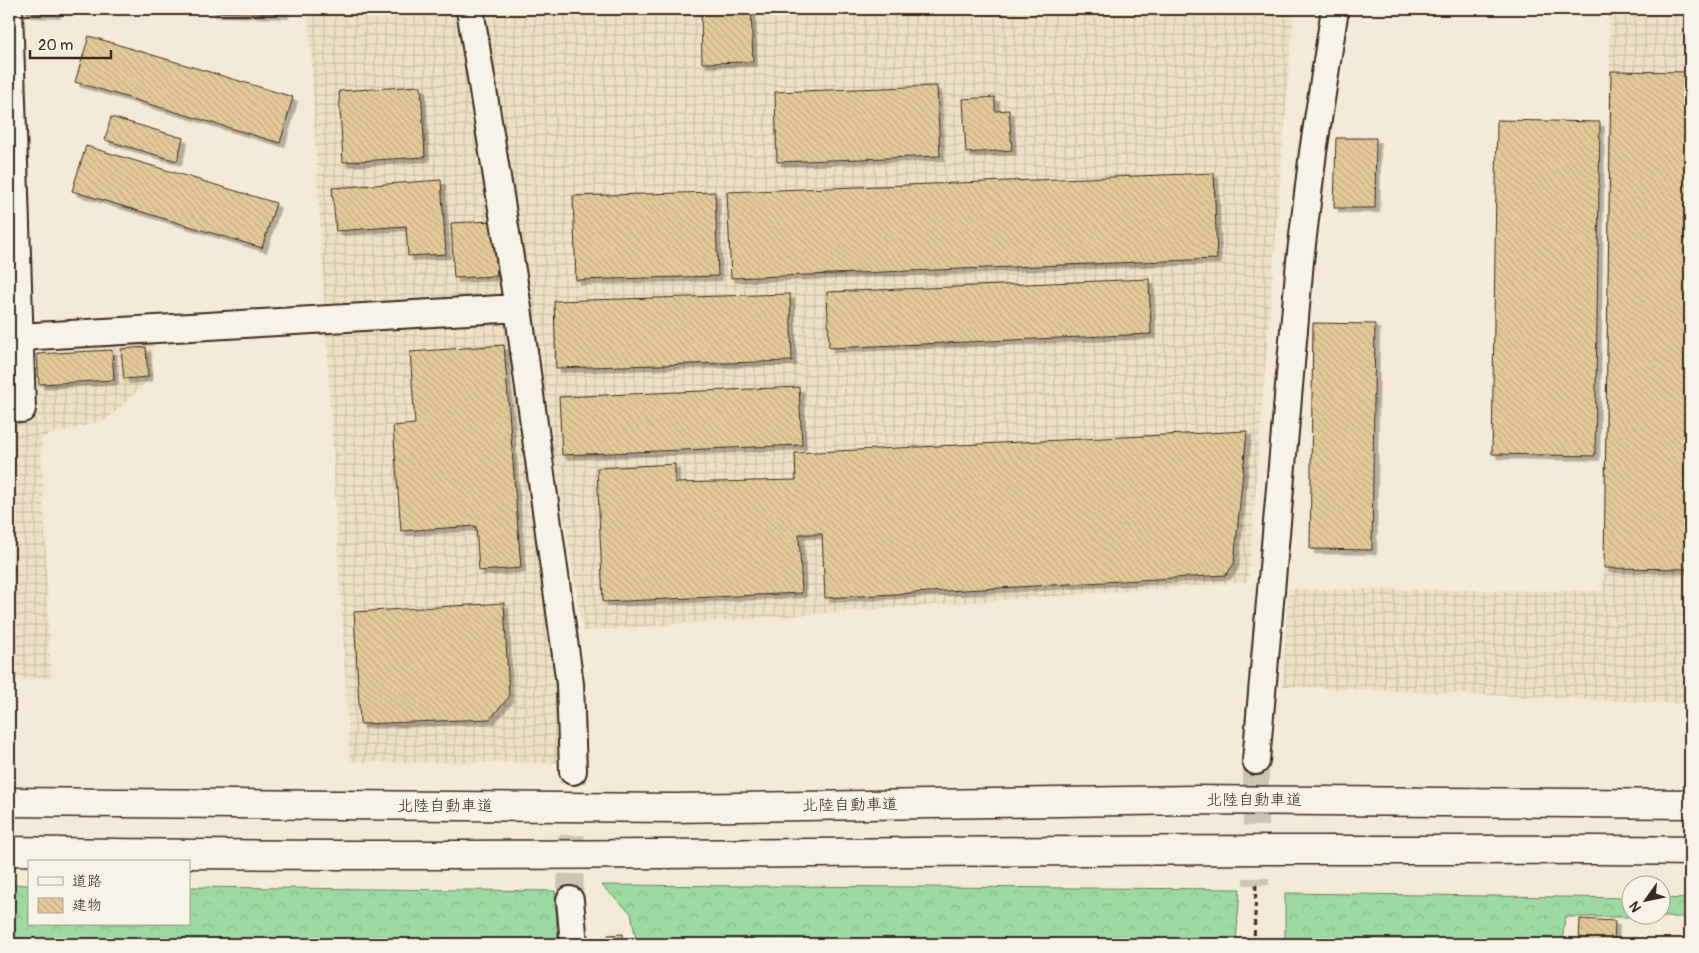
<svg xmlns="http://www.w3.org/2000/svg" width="1699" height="953" font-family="Pangolin,'Klee One',sans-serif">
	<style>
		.industrial { fill: url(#industrial-grid) }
		.forest { fill: url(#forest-crowns); stroke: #6c8260 }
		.building { fill: url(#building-back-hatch); stroke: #3b2a1e; filter: url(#shadow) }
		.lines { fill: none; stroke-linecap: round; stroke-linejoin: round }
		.minor-tunnel { stroke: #cec4b3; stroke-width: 26; stroke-dasharray: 26 13; stroke-linecap: butt }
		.minor-casing { stroke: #3b2a1e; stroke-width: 30 }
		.motorway-casing { stroke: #3b2a1e; stroke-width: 31 }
		.path { stroke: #3b2a1e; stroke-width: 3; stroke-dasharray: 5 4; stroke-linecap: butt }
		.minor { stroke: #f7f3e8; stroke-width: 26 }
		.motorway { stroke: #f7f3e8; stroke-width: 28 }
		.labels { text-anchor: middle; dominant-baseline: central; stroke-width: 4; stroke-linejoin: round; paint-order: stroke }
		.street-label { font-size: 16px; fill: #3b2a1e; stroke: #f7f3e8 }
	</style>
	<defs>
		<pattern id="industrial-grid" width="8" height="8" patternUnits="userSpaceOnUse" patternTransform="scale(1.25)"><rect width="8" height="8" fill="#eee1c5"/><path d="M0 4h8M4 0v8" fill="none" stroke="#cdc1a9"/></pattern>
		<pattern id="forest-crowns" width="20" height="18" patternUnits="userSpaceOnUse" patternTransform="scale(1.25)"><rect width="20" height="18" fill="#9ddaa2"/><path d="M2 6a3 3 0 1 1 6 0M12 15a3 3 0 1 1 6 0" fill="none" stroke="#88bb8b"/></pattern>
		<pattern id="building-back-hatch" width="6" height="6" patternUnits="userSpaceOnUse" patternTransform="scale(1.25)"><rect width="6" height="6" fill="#e4ca99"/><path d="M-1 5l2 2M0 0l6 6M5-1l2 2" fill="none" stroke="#c4ae83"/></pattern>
		<filter id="shadow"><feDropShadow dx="4.5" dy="4.5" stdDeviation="0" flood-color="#0004"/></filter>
	</defs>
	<rect width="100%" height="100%" fill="#f3ebd8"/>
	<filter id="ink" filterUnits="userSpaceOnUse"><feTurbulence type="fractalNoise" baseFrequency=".02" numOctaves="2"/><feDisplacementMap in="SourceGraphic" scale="10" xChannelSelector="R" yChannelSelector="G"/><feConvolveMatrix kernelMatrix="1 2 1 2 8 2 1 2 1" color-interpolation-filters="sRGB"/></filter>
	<g filter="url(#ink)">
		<path class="industrial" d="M308,9H457L563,658L569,763L350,762Z
			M480,9H1294L1248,582L583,631Z
			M1610,9H1690V704L1283,686L1288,589L1603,591Z
			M154,343L152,377L106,420L41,437L51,678L9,680V356Z"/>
		<path class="forest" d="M9,884L29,885V924H189V887L555,891L558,944H9Z
			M601,885L1240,889L1236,944H637L631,913Z
			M1285,893L1631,898L1632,916H1662V898L1690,899V917H1565L1562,944H1285Z"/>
		<path class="building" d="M27,9H56V14L27,13Z
			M211,9H284V14L211,12Z
			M701,9H751L753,62L702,63Z
			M89,36L293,97L280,143L75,82Z
			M1611,71L1690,72V569L1604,568Z
			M421,86L425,157L343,162L339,91Z
			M937,86L940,156L777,162L775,92Z
			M995,97V111L1009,110L1012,150L966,153L963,99Z
			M111,117L183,138L177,161L105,140Z
			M1497,120L1600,122L1595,456L1492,454Z
			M1336,138H1376L1375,208H1334Z
			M86,146L276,203L262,248L72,191Z
			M1214,173L1217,259L731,278L727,192Z
			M441,180L446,254L408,256L406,226L336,231L332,188Z
			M715,192L718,276L576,280L573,196Z
			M494,221L497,276L454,278L451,223Z
			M1149,279L1151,334L829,348L827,292Z
			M790,294L792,361L556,368L554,301Z
			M1313,323L1375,324L1372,550L1310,549Z
			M504,345L521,568L479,571L476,526L401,531L393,426L415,424L410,352Z
			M146,347L148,377L124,379L121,349Z
			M112,350L114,380L39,384L37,354Z
			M799,387L802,445L562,455L559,397Z
			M1247,431L1234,564L1226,575L825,598L822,534H799L802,593L603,602L597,468L675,464V483L796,480L795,453Z
			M504,603L509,697L490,719L360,724L354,612Z
			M1580,919L1615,921L1614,944H1579Z
			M623,934L624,944H609L608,935Z"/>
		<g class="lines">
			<path class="minor-tunnel" d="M1256,761V885
				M570,900L573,771"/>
			<g class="minor-casing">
				<path id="minor" d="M9,9L22,409
					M470,9L518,308L570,684L573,771
					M19,337L518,308
					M1256,761L1300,261L1313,152L1335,9
					M570,900L574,944"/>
			</g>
			<g class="motorway-casing">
				<path id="motorway" d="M9,802L674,808L1194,800L1690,804
					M9,851C468,861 927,849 1386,850C1487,850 1589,849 1690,851"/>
			</g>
			<path class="path" d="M1254,944L1256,885"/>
			<use href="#minor" class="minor"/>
			<use href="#motorway" class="motorway"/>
		</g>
	</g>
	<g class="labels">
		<g class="street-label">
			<text x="1254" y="800">北陸自動車道</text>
			<text transform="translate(850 805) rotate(-1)">北陸自動車道</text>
			<text x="445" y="806">北陸自動車道</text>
		</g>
	</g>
	<rect width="1699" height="953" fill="none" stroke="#f7f3e8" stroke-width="30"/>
	<rect x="15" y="15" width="1669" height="923" fill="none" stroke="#3b2a1e" stroke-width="2" filter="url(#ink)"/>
	<rect x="28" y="860" width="162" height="65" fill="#f7f3e8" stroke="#aca397"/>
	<rect x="38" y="877" width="25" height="8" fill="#f7f3e8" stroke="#aca397"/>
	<text x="72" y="886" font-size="15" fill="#3b2a1e">道路</text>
	<rect x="38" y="898" width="25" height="15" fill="url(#building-back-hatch)" stroke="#aca397"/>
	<text x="72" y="910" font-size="15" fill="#3b2a1e">建物</text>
	<g transform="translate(1646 900) rotate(237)"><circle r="24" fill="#f7f3e8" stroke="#aca397"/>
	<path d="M0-4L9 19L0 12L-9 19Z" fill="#3b2a1e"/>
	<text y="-8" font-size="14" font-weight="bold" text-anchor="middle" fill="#3b2a1e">N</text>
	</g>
	<path d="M30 50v8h81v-8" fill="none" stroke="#3b2a1e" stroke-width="2.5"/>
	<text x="38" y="50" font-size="15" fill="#3b2a1e" stroke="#f7f3e8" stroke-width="4" paint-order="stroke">20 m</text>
</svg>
